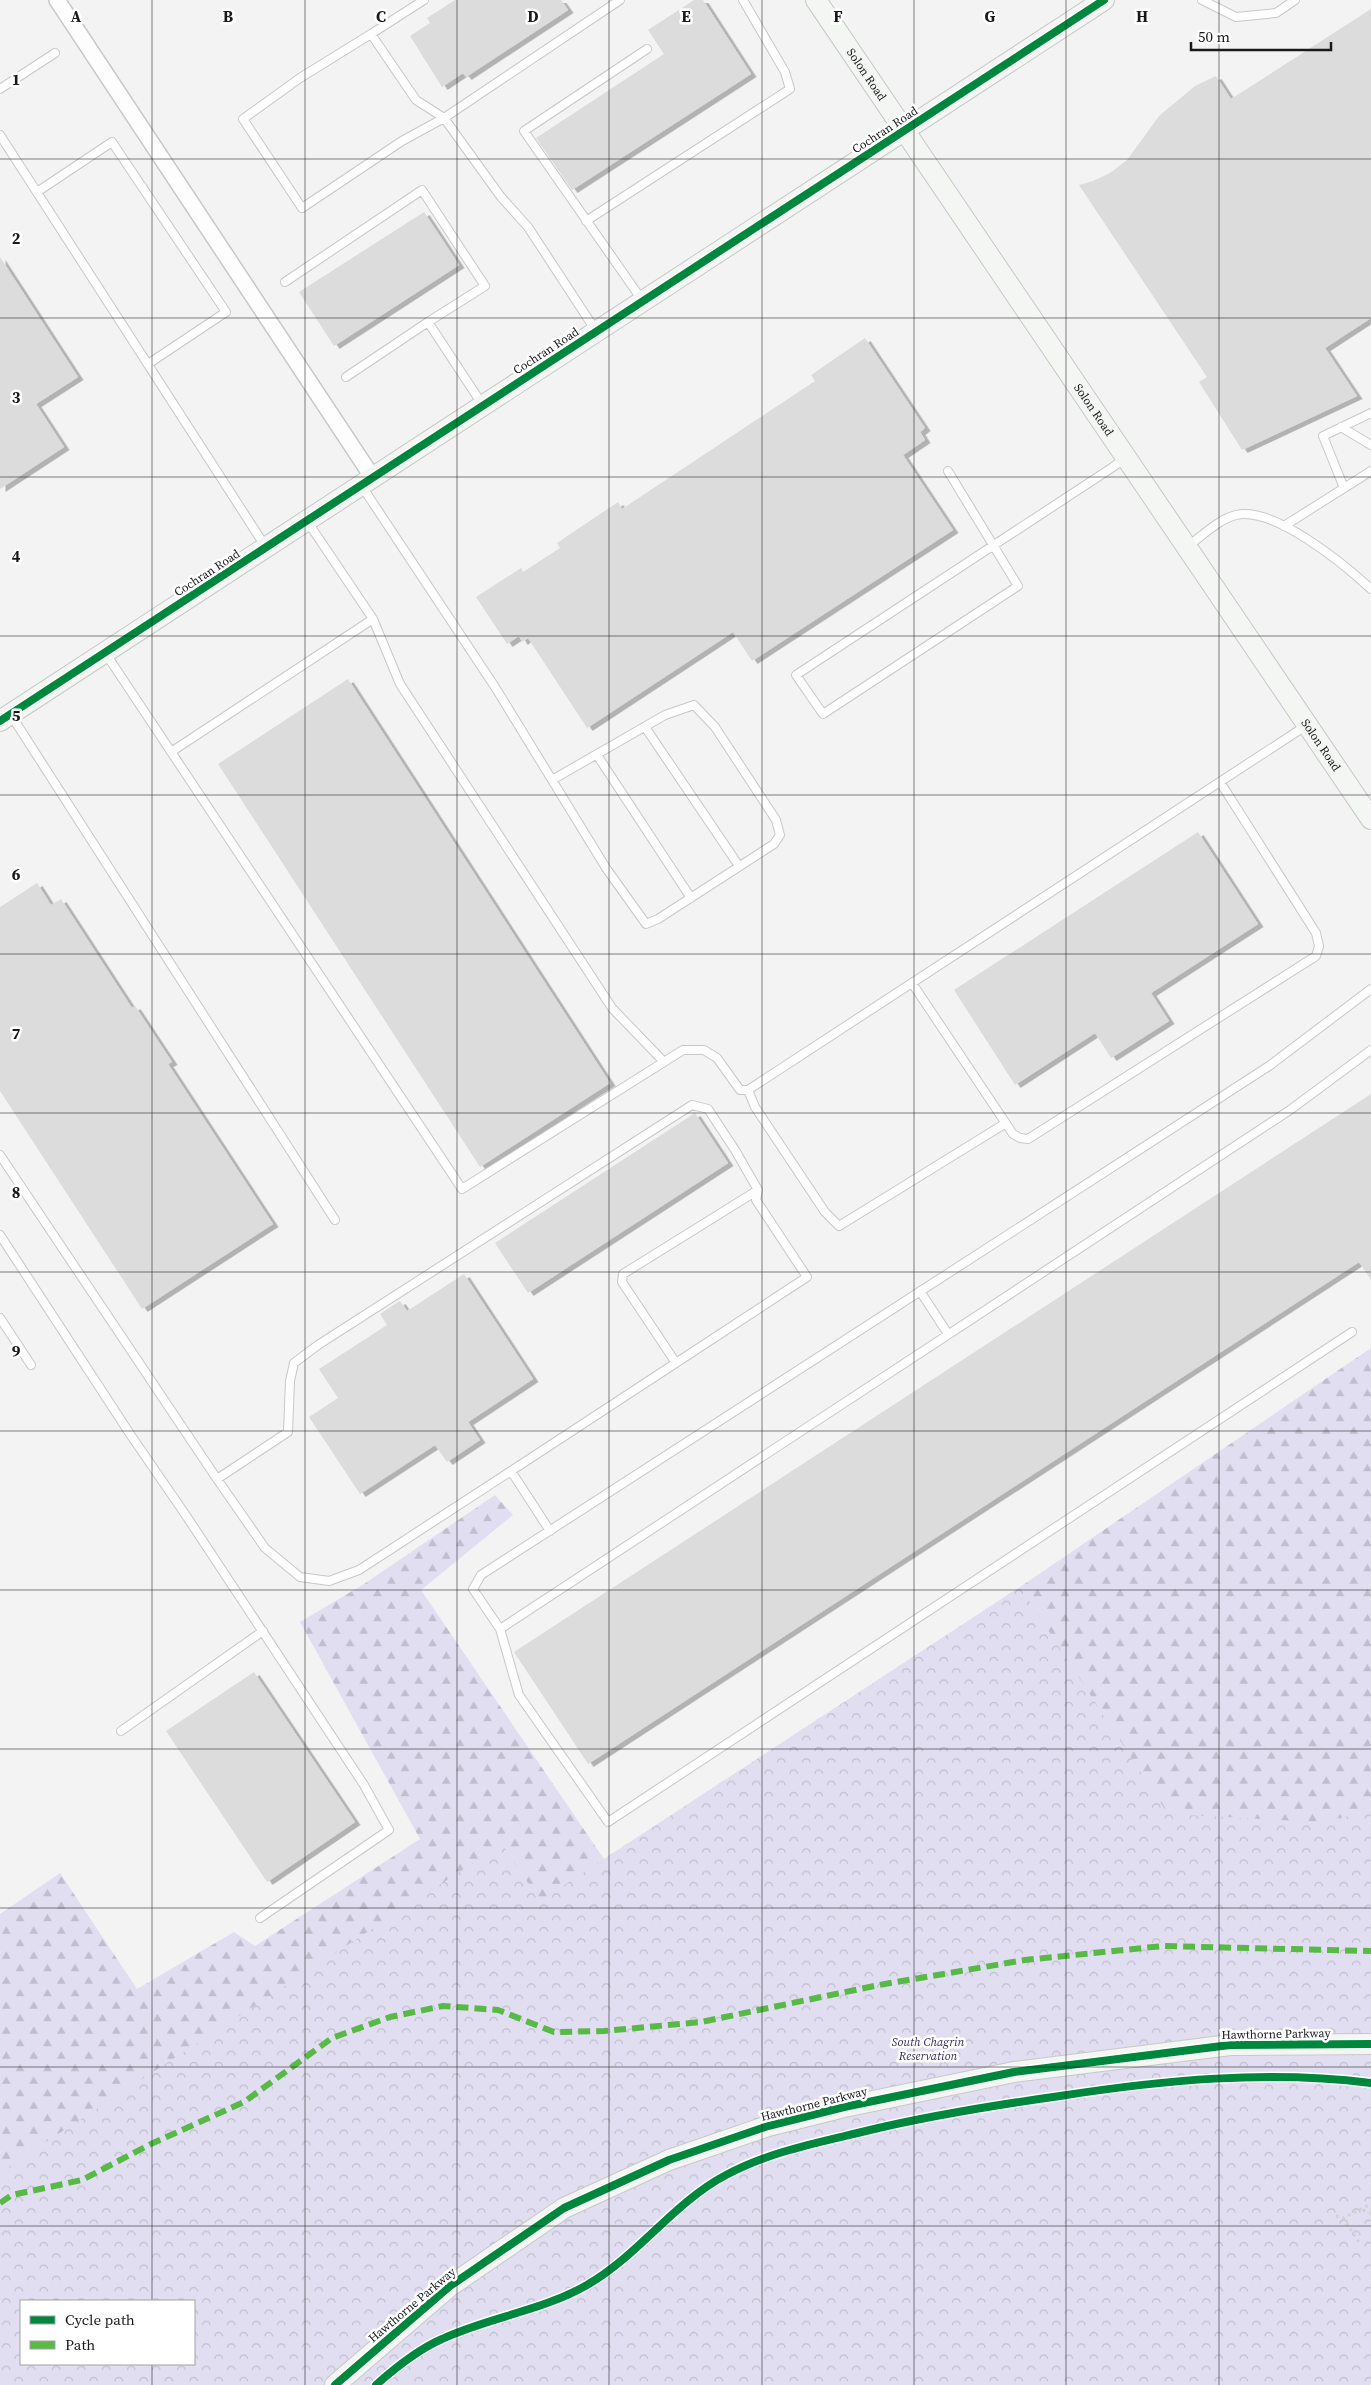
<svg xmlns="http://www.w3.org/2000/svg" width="1371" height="2385" font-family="'Source Serif 4',serif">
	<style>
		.forest { fill: url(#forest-firs); fill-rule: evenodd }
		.park { fill: url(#park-crowns); fill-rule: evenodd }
		.building { fill: #dcdcdd; filter: url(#shadow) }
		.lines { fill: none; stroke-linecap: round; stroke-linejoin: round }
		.lane-casing { stroke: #c8c8c9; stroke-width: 10 }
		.street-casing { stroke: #c8c8c9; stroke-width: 18 }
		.secondary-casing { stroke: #c8c8c9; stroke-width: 22 }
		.path { stroke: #d1d1d2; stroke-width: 3; stroke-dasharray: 2.5 4; stroke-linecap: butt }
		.lane { stroke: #fdfdfd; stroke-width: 8 }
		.street { stroke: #fdfdfd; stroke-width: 15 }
		.secondary { stroke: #f4f6f3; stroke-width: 20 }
		.quiet { stroke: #58b947; stroke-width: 6; stroke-dasharray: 12 6; stroke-linecap: butt }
		.cycleway-casing { stroke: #fff; stroke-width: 11 }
		.cycleway { stroke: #00873e; stroke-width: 8 }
		.grid { fill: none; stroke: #1a191b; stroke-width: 1; stroke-opacity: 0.55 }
		.labels { text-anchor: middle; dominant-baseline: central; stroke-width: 5; stroke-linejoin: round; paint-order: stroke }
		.street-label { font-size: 12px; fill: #1a191b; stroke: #fff }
		.park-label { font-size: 12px; font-style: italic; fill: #3a2b64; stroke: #fff }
		.grid-label { font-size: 16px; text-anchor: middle; font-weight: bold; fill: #1a191b; stroke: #fff; stroke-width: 5; stroke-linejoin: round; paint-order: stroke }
	</style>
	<defs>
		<pattern id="forest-firs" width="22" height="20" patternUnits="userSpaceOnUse" patternTransform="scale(1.25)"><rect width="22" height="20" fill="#e1def1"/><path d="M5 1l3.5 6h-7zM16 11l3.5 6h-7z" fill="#c0bece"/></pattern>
		<pattern id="park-crowns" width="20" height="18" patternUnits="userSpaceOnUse" patternTransform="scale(1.25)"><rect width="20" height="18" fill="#e1def1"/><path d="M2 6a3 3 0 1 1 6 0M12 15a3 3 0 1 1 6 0" fill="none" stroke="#c0bece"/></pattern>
		<filter id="shadow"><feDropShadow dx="5.5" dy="3" stdDeviation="0" flood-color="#0004"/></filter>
	</defs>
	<rect width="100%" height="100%" fill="#f3f3f4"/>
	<path class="forest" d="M1371,1348V2385H0V1914L60,1873L137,1989L234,1932L255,1946L420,1839L300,1622L364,1584L495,1495L513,1515L421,1590L604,1859L1020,1587ZM21,2301H194V2364H21Z"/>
	<path class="park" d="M1020,1587L1168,1814L1318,1822L1371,1812V2385H0V2172L502,1844L540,1901ZM21,2301H194V2364H21Z"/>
	<path class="building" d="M455,0H561L568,10L466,77L463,73L442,87L410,36L430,23L427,18Z
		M694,0H703L751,74L572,190L536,138L664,54L648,30Z
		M1371,9V318L1325,348L1357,396L1242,450L1199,382L1207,377L1079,185L1093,181L1110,173L1127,160L1159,116L1195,86L1216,76L1231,99Z
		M424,212L459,265L334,346L299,292Z
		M0,257L78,377L36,404L64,447L0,489Z
		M865,338L925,428L920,432L925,440L903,455L953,530L752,661L733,632L587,728L528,638L522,642L519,636L507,644L476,597L521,568L523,572L560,548L557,543L618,502L622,509L815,381L811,375Z
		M348,679L610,1083L480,1167L218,764Z
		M1198,832L1258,924L1151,993L1169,1021L1111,1058L1095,1033L1015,1085L954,990Z
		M37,883L51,905L61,899L132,1008L135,1006L172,1062L168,1064L273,1224L142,1309L0,1091V907Z
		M1371,1094V1280L1359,1262L588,1764L514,1652Z
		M695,1113L728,1163L528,1293L495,1243Z
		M464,1274L533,1379L468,1422L480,1440L447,1462L435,1445L360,1494L309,1417L338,1398L319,1369L387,1325L380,1314L400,1301L407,1311Z
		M254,1672L355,1822L267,1882L166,1731Z"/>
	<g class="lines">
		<g class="lane-casing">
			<path id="lane" d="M424,0L371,34L416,100L444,118L501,197L528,227L596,331
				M1202,0L1236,17L1276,13L1295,0
				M371,34L300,78L243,119L302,208L402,141L444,118L620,0
				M0,89L55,53
				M0,135L265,546
				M37,192L112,142L226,312L148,364
				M586,221L790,89L785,72L743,0
				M285,282L422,190L485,286L428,322L482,404
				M642,300L524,131L647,49
				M346,377L428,322
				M1341,427L1371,445
				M948,471L1018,586L823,714L796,675L1113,467L1125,458
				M361,485L495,687L606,868L646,924L658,919L774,844L780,835L776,820L715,727L694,705L665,715L552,780
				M1344,488L1323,436L1371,413
				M307,521L373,619L400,684L612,1008L664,1062
				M1284,526L1371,471
				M1188,546C1202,536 1219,519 1236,515C1274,506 1345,565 1371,589
				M106,654L462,1189L683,1050H704L717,1058L740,1090H748L1307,725
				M11,715L335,1220
				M645,727L739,866
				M171,752L373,619
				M597,755L691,898
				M912,983L1013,1134L1020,1138L1028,1139L1316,956L1319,946L1316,933L1220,782
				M1371,989L1269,1066L481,1575L473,1589L500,1629L1290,1110L1371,1050
				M748,1090L755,1107L825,1212L839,1226L1006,1123
				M0,1155L217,1479
				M0,1235L130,1434L187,1517L364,1785L389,1830L260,1918
				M920,1291L948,1334
				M0,1318L31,1365
				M676,1363L622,1282L623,1274L758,1190
				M511,1471L359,1570L329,1581L300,1577L265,1548L217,1479L288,1432L290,1381L294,1363L318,1345L692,1105L708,1109L735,1150L758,1190L756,1200L807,1277L511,1471L550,1531
				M500,1629L519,1695L608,1822L1352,1332
				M121,1731L263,1631"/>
		</g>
		<g class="street-casing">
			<path id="street" d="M57,0L373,478"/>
		</g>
		<g class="secondary-casing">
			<g id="secondary">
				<path id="s1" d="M816,0L1371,819"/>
				<path d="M0,721L1104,0"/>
				<path d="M335,2385L450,2286L564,2208L669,2160L768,2126L844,2107L1014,2072L1230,2045L1371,2044"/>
			</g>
		</g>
		<path class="path" d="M1363,2210L1371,2213
			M1336,2216L1343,2218L1371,2204
			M1343,2218L1361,2245"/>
		<use href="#lane" class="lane"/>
		<use href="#street" class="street"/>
		<use href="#secondary" class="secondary"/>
		<path class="quiet" d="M0,2203L12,2195L82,2180L151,2144L244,2102L332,2038L390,2017L443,2006L498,2010L554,2032L604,2031L701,2022L879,1985L1025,1960L1163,1946L1371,1951"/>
		<g class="cycleway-casing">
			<path id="cycleway" d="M0,721L1104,0
				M335,2385L450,2286L564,2208L669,2160L768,2126L844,2107L1014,2072L1230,2045L1371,2044
				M376,2385C396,2367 417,2350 442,2339C489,2317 542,2311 587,2285C639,2255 673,2203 726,2175C770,2151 822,2142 870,2130C933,2115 996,2105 1060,2096C1163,2080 1267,2070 1371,2083"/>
		</g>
		<use href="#cycleway" class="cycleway"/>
	</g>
	<path class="grid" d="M152,0V2301M305,0V2385M457,0V2385M609,0V2385M762,0V2385M914,0V2385M1066,0V2385M1219,0V2385M0,159H1371M0,318H1371M0,477H1371M0,636H1371M0,795H1371M0,954H1371M0,1113H1371M0,1272H1371M0,1431H1371M0,1590H1371M0,1749H1371M0,1908H1371M0,2067H1371M0,2226H1371M152,2364V2385"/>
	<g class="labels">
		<g class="street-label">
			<text stroke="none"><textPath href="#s1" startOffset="90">Solon Road</textPath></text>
			<text transform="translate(885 130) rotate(-33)">Cochran Road</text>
			<text transform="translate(546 351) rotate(-33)">Cochran Road</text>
			<text stroke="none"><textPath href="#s1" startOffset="495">Solon Road</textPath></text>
			<text transform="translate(207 573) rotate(-33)">Cochran Road</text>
			<text stroke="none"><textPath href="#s1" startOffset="900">Solon Road</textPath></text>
			<text transform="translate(1276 2034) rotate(-1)">Hawthorne Parkway</text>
			<text transform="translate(814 2104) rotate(-14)">Hawthorne Parkway</text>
			<text transform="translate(412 2305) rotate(-40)">Hawthorne Parkway</text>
		</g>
		<g class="park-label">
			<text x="928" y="2042">South Chagrin<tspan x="928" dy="14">Reservation</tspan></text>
		</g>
	</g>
	<g class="grid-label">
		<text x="76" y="22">A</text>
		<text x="228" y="22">B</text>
		<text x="381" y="22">C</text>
		<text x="533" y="22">D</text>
		<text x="686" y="22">E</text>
		<text x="838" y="22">F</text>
		<text x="990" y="22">G</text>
		<text x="1142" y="22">H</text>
		<text x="16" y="85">1</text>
		<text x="16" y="244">2</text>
		<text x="16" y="403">3</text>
		<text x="16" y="562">4</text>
		<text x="16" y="721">5</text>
		<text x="16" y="880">6</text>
		<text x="16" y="1039">7</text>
		<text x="16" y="1198">8</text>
		<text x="16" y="1357">9</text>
	</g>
	<rect x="20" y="2300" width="175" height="65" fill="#ffffff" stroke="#a3a3a4"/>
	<rect x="30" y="2316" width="25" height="8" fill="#00873e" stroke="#a3a3a4"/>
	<text x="65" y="2325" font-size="15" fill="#1a191b">Cycle path</text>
	<rect x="30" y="2341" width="25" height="8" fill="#58b947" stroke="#a3a3a4"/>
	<text x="65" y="2350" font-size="15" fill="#1a191b">Path</text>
	<path d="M1191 42v8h140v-8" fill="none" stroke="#1a191b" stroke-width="2.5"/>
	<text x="1198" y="42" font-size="15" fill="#1a191b" stroke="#ffffff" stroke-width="4" paint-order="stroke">50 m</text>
</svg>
